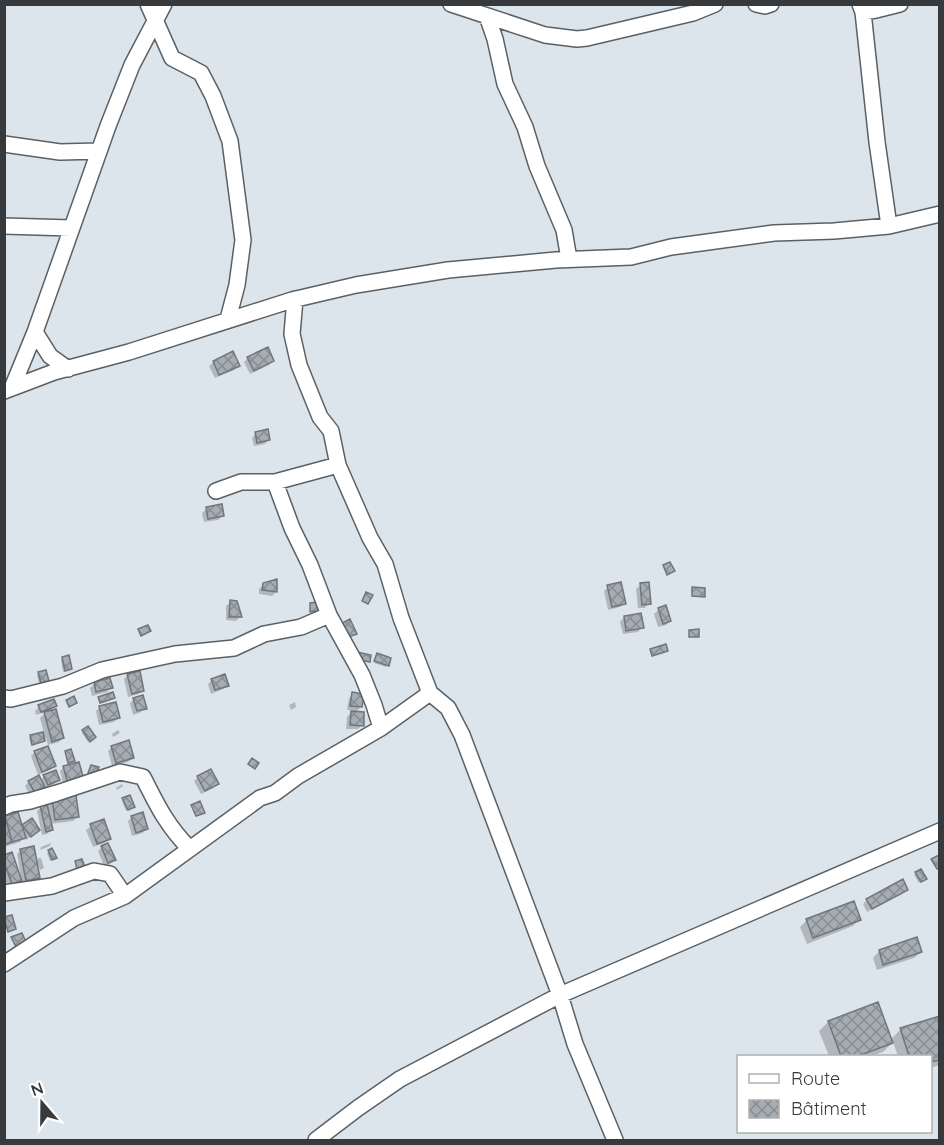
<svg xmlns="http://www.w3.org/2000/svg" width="944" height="1145" font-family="Quicksand,sans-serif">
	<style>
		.shadow { fill: #0003 }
		.building { fill: url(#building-cross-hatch); stroke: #6f767c; stroke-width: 1.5 }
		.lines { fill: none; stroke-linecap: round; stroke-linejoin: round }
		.minor-casing { stroke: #5a6166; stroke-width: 18 }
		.minor { stroke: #fff; stroke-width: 15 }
	</style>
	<defs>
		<pattern id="building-cross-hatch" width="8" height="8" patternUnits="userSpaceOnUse" patternTransform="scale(1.5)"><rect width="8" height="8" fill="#a5acb2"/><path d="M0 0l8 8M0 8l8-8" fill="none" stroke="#878d92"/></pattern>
	</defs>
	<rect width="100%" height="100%" fill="#dde5ec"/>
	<path class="shadow" d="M248,358L273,361L269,365L250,374L244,362Z
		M214,362L238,366L234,370L215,378L209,366Z
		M256,433L269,439L265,444L254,446L252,438Z
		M207,508L222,516L218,520L204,522L202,513Z
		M264,585L276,592L272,596L259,594V589Z
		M641,585L649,603L645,608H638L636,589Z
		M608,587L624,603L620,607L608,610L604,591Z
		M231,602L240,617L236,621L226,620V606Z
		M665,607L670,621L666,625L658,627L654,614L658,610Z
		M624,617L642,627L638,632L623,634L620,622Z
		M376,656L387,665L386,667L374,663Z
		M62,658L70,669L69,670L63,672L61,660Z
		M39,673L47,681L46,683L39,684L37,675Z
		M128,675L143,690L138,694L128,697L124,679Z
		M212,680L227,685L223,689L211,694L208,684Z
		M95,683L111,688L107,692L92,696L90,688Z
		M353,694L361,707L355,713L362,725L358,729H346L347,717L353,710H347L349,698Z
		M134,699L145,708L141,712L133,715L130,703Z
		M53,701L55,706L49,712L63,738L59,742L48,745L46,738L42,742L31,745L29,738L31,737L44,733L40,718L46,712L36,715L35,711L39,707Z
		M295,702L296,707L291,710L289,705Z
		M100,707L118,718L114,722L99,725L96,711Z
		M88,728L94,737L88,742L82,733Z
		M118,730L120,733L113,737L112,734Z
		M112,747L133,758L128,762L112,766L108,751Z
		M35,752L54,766L50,770L38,775L31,756Z
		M64,767L82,779L64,787L60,771Z
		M44,777L58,780L54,784L44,788L43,787L30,796L25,786L29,782L40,781Z
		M198,777L217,784L213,788L201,794L194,781Z
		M122,784L123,786L117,790L116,788Z
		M53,800L77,817L73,821L50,824L51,830L47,834L42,835L37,811L41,807H46Z
		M123,800L132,808L126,811L122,801Z
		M132,817L147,828L143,833L132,836L128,821Z
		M4,818L21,828L31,820L34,834L26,840L24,838L20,842L4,847Z
		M91,826L109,838L105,843L93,847L86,830Z
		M51,843L50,846L40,850L41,847Z
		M102,847L114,860L110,864L104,866L98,851Z
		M21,850L38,878L34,882L22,884L21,879L16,884L8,887L4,877V856L20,879L21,878L17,854Z
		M51,850L55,858L50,861L47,853Z
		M39,858H41L44,868L40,870L37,860Z
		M920,871L923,880L919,883L914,875Z
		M906,889L902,894L867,912L863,904L867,900Z
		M859,919L853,926L807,944L800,927L807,920Z
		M879,951L921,952L914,958L877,970L873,958Z
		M940,1018V1065L930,1068V1056H898L893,1042L883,1052L871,1056H829L819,1031L828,1022L890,1040L901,1029Z"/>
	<path class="building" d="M268,347L274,361L254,371L247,357Z
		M233,351L240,366L219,375L213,361Z
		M268,429L270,440L257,443L255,432Z
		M222,504L224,516L208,519L206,507Z
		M670,562L675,571L667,575L663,565Z
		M277,579V592L262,590L263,583Z
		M621,582L626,604L612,607L607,585Z
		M649,582L651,604L642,605L640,583Z
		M692,587L705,588V597L692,596Z
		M366,592L373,595L368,604L362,601Z
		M230,600L237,601L242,617H229Z
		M317,602L318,611L310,612V603Z
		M666,605L671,621L663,624L658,608Z
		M641,613L644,628L626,631L624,616Z
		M350,619L357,634L348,637L342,623Z
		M148,625L151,631L141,636L138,629Z
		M699,629V637H689V630Z
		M666,644L668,651L652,656L650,649Z
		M357,652L371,655L370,662L356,659Z
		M377,653L391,658L389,666L374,661Z
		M69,655L72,669L65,671L62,657Z
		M46,670L49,681L41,683L38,672Z
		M140,671L144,691L132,694L127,674Z
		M225,674L229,686L215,690L211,679Z
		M110,678L113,688L96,692L94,682Z
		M113,692L115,698L100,703L98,697Z
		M352,692L364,694L362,707L350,706Z
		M143,695L147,709L137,711L133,698Z
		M74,696L77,703L69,707L66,700Z
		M54,699L57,706L41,712L38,705Z
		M116,702L120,718L103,722L99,706Z
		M56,709L64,738L52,742L44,712Z
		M351,711L364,712V726L350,725Z
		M88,726L96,737L90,742L82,730Z
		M43,732L45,741L32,745L30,735Z
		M129,740L134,758L116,763L111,746Z
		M48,746L56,766L42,772L34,751Z
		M71,749L75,761L68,763L65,751Z
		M252,758L259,763L255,769L248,764Z
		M79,762L84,780L68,784L63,766Z
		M91,765L99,767L96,776L88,773Z
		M211,769L219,784L205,791L197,776Z
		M56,770L60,780L48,785L43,775Z
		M39,775L45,787L35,793L28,781Z
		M76,795L79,817L55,820L52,799Z
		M130,795L135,807L128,810L122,798Z
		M200,801L205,813L196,816L191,805Z
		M47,804L53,830L46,832L40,805Z
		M18,812L26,838L12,842L5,816Z
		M143,812L148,829L136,833L131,816Z
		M5,816L12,842L4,845V816Z
		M32,818L40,830L31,837L22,825Z
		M104,819L111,839L97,844L90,824Z
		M108,843L116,860L108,863L101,846Z
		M34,846L40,878L26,881L20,849Z
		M52,848L57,858L52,860L48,850Z
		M12,852L22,881L12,884L4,862V855Z
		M939,855L940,867L937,869L931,859Z
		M82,859L85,867L77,869L75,861Z
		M921,869L927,879L921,882L915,872Z
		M903,879L908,890L872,909L866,899Z
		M854,901L861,920L813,938L806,919Z
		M12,915L16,929L8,932L4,917Z
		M22,933L26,942L16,947L11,937Z
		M917,937L922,952L883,965L879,950Z
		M878,1002L893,1043L858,1056H841L828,1021Z
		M940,1016V1060L930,1062V1056H909L900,1028Z"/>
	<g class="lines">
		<g class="minor-casing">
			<path id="minor" d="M148,4L172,58L201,73L213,96L230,141L243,240L237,285L228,319
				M451,4L545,35L577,39L587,38L693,13L715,4
				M756,4L765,6L771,4
				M860,4L863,12L877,142L889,226
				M863,12L876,10L900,4
				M487,16L495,39L505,84L525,127L537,166L564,230L569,259
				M4,144L60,152L99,151
				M4,226L71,228
				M295,299L292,334L299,365L320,417L331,431L338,465L370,538L385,564L401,618L430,693
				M35,332L50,356L68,369
				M12,388L35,332L108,126L132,65L164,4
				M4,391L54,372L129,352L292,300L356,285L448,270L556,260L631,257L671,247L774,233L834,231L889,226L940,214
				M275,482L292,528L310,565L329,615L362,675L374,705L381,728
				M216,491L241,482H275L338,465
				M4,698L11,699L63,686L102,670L175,654L234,648L264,634L301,627L329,615
				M4,807L11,804L30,801L57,793L120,772L143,777C157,805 167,826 190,849
				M4,893L52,886L94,871L110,874L125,896
				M4,964L74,918L125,896L260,798L275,793L298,776L381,728L430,693L448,708L462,735L560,995L575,1044L615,1140
				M316,1140L358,1108L400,1079L560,995L940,831"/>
		</g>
		<use href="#minor" class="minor"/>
	</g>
	<rect width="944" height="1145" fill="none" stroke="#373a3d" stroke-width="12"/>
	<rect x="737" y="1055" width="195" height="78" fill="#ffffff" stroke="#afb0b1" stroke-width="1.5"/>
	<rect x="749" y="1074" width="30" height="9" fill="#ffffff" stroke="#afb0b1" stroke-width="1.5"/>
	<text x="791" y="1085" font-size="18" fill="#373a3d">Route</text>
	<rect x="749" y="1100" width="30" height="18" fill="url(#building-cross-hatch)" stroke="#afb0b1" stroke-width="1.5"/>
	<text x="791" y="1115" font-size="18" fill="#373a3d">Bâtiment</text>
	<g transform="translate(42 1103) rotate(340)" stroke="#ffffff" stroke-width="4.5" paint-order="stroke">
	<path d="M0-4.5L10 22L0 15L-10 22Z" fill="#373a3d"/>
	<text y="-9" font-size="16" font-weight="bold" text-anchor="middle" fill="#373a3d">N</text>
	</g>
</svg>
